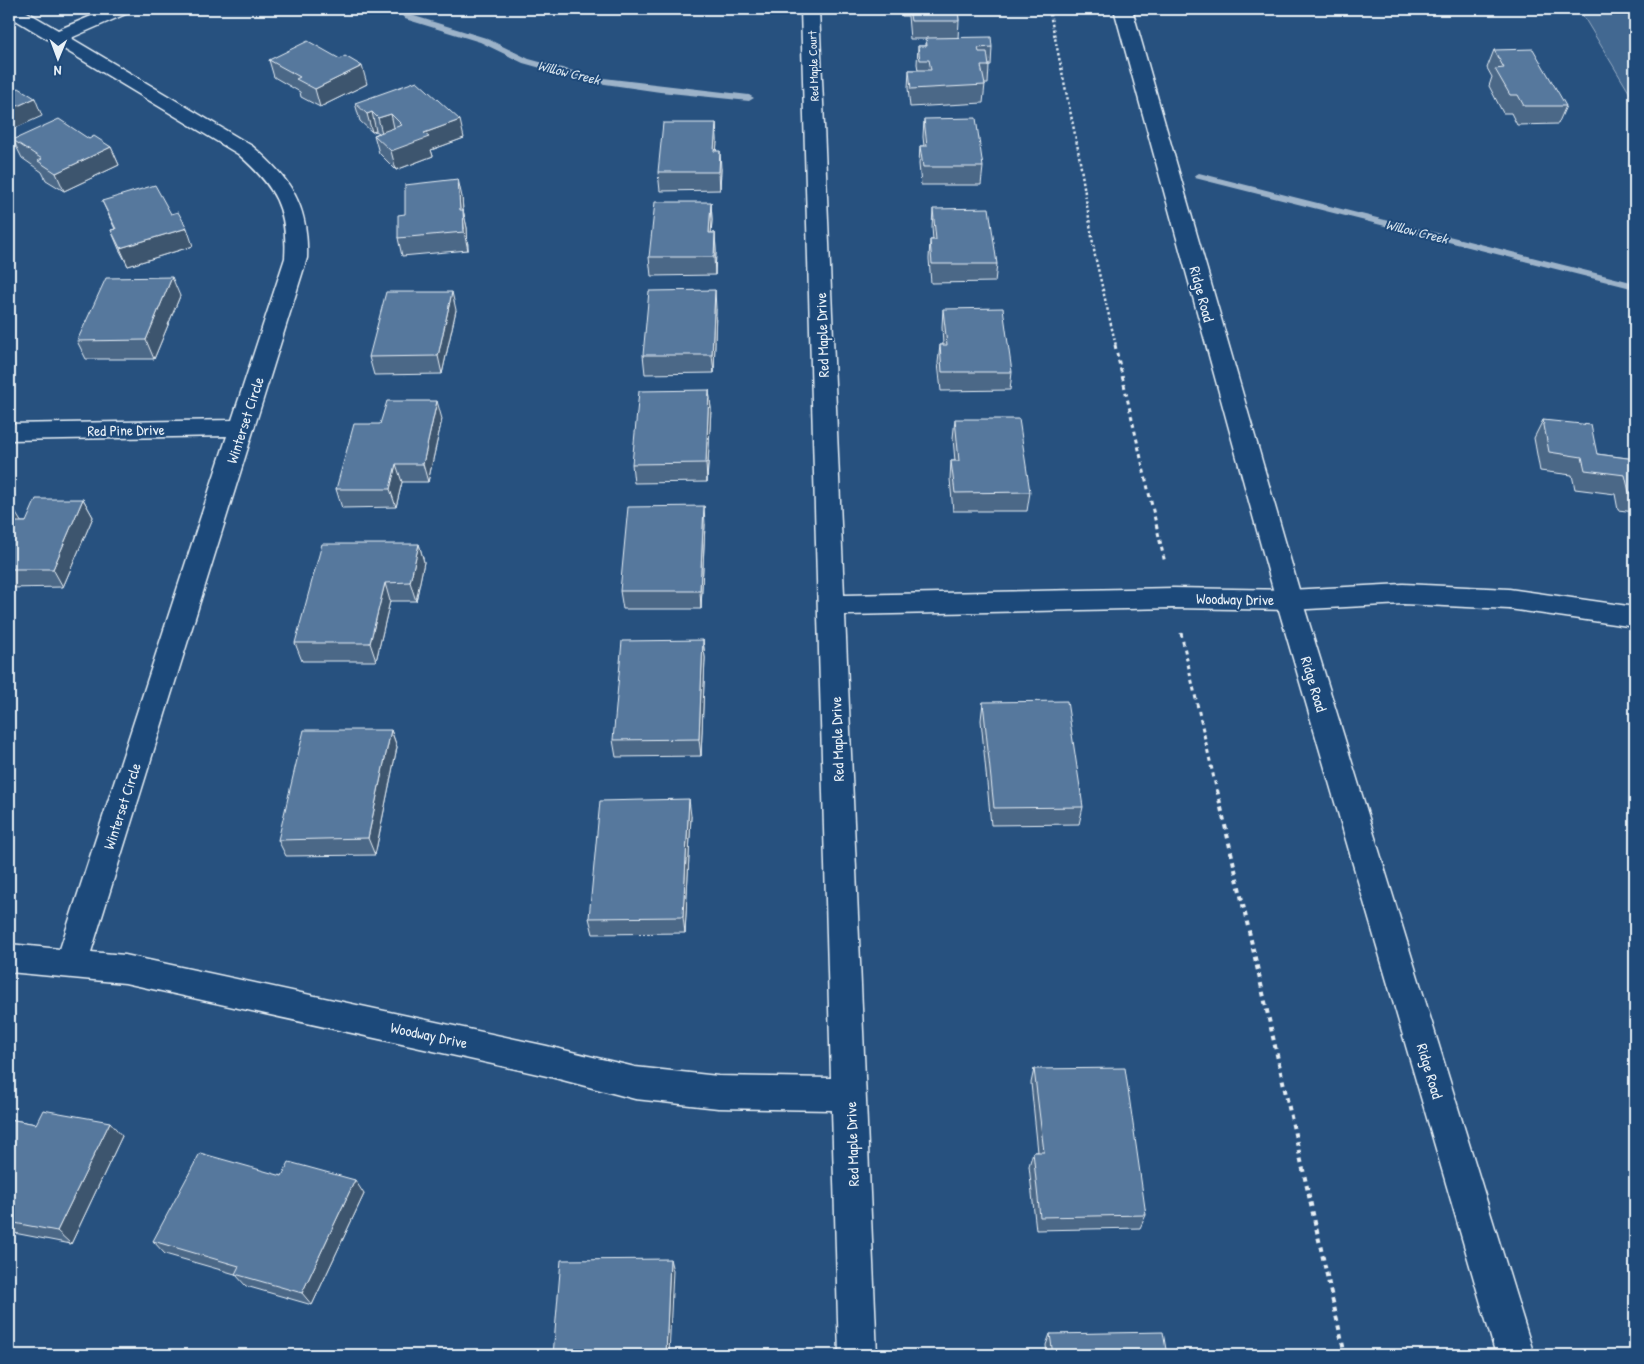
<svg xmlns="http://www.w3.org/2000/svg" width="1644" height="1364" font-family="'Patrick Hand',sans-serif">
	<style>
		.green { fill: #436891; stroke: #96acc4 }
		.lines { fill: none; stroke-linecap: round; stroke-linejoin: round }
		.stream { fill: #9db3c9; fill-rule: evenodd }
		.street-casing { stroke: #e8f1f8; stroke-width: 3 }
		.secondary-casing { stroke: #e8f1f8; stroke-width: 3 }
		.path-far2 { stroke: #e8f1f8; stroke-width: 2.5; stroke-dasharray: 2.5 2.5; stroke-linecap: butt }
		.path-far1 { stroke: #e8f1f8; stroke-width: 3; stroke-dasharray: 4 4; stroke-linecap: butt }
		.path { stroke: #e8f1f8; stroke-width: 4; stroke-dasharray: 4.5 4.5; stroke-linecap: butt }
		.street { fill: #1f4a7a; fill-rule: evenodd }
		.secondary { fill: #1f4a7a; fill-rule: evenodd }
		.wall { fill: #4b6787; stroke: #e8f1f8 }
		.shaded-wall { fill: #3d546e; stroke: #e8f1f8 }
		.building { fill: #57789d; stroke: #e8f1f8 }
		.labels { text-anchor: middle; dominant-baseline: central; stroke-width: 4; stroke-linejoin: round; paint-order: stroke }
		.far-street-label { font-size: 12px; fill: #e8f1f8; stroke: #1f4a7a }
		.far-water-label { font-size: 14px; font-style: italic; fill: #d5e2ec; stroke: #1f4a7a }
		.street-label { font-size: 15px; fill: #e8f1f8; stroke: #1f4a7a }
	</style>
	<rect width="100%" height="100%" fill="#27517f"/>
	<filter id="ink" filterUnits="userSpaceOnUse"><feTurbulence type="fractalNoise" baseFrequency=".02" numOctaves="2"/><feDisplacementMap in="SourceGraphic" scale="10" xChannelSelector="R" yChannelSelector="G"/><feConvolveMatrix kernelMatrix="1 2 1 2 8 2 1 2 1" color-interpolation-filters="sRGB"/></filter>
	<g filter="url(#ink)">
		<path class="green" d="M1579,9H1635V102Z"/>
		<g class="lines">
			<path class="stream" d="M396,9H405L411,15L486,38L529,59L595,77L749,95L754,98L749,101L660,92L591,82L523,63L480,42L405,19Z
				M1199,173L1635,283V289L1195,178L1194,176Z"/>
			<g class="street-casing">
				<path id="street" d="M9,9H22L58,30L108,9H131L128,13L71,38L252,146C291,179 309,206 307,258L91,952L125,955L547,1046L635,1067L718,1076L831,1078L801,9H819L844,595L1173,588L1289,590L1403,584L1509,589L1635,607V627L1509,609L1403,604L1289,610L1173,608L845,615L877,1355H839L832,1110L718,1108L635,1099L547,1076L125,983L9,972V944L60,949L227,436L9,440V424L232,420L285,258C288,209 275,186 238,154L9,16Z"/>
			</g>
			<g class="secondary-casing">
				<path id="secondary" d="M1114,9H1132L1302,600L1534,1355H1496L1276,600Z"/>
			</g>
			<path class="path-far2" d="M1049,9L1078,149L1095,256L1116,346"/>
			<path class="path-far1" d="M1115,345L1165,563
				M1181,633L1217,792"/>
			<path class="path" d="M1217,790L1345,1355"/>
			<use href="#street" class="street"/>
			<use href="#secondary" class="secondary"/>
		</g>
		<path class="wall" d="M902,9H958L959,21L958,38L992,47L991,65H989L988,84H985L983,103L910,107L908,88L909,70H918L917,64L918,46H926V39H910L908,16H902Z
			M1494,50L1566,106L1558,124L1517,125L1511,113H1503L1489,86L1492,77L1487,68Z
			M269,60L367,84L320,107L301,97L300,92L274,77Z
			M355,103L464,138L431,150L433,156L396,170L379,153L374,135L379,133L376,131L372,132L360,121Z
			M924,119L983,167L981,185H921L919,164L920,146H924L923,137Z
			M716,123L717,141L716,151L721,169L720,190L660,191L658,172Z
			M89,139L111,147L119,165L64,191L46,180L42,172L22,158L13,140Z
			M462,197L463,210L467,228L468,250L402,256L398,238L405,214Z
			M102,201L171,214L193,246L128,266L119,249L111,230L115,229Z
			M711,202L712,220L711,233H715L716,251L715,275L651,276L649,257Z
			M933,209L997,264L995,282L931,283L929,259L930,240H933L932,227Z
			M180,296L154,359H86L77,341Z
			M716,309L714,373L645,374L643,355Z
			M943,309L1012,372L1010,390L941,391L938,363L940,345H943L942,327Z
			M456,310L442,374L374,375L369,357Z
			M709,390L711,409L707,482L634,483L632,464Z
			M442,419L428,482H402L396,507L342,508L336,489L380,424Z
			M955,419L1030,492L1027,511H953L950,479L951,461H955L953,438Z
			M1543,420L1597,454L1635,459V512L1618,510L1615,494L1575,489L1572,475L1540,471L1534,438Z
			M83,499L93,517L63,587L9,588V507L21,522H26Z
			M705,524L701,609H623L620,591Z
			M419,544L424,562L416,601H390L376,661H302L295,643Z
			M703,640L705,658L701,756L616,757L613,740Z
			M983,702L1083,807L1079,824L991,825L981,720Z
			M391,730L397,747L375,855L286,856L278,840Z
			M691,816L685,933L593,934L589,918Z
			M1034,1069L1146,1215L1140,1228L1036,1230L1029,1166L1033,1152H1038L1031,1083Z
			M9,1119L36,1124L122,1136L71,1244L9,1232Z
			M282,1176L364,1194L312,1305L246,1286L235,1274L165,1254L153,1241Z
			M1050,1334L1167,1355H1047L1046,1345Z"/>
		<path class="shaded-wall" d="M362,66L367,84L320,107L315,89Z
			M35,98L42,116L9,131V110Z
			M372,112L376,131L372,132L367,114Z
			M391,114L395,132L383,137L378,118Z
			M460,120L464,138L431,150L433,156L396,170L391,151L424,133Z
			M716,123L717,141L715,169L714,151Z
			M111,147L119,165L64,191L56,173Z
			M720,151L721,169L720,190L719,172Z
			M458,179L462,197L464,229L460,210Z
			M711,202L712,220L710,251L709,233Z
			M463,210L467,228L468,250L464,232Z
			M187,228L193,246L128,266L120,248Z
			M715,233L716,251L715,275L714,257Z
			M172,277L180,296L154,359L146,340Z
			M715,290L716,309L714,373L712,355Z
			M452,292L456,310L442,374L438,356Z
			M709,390L711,409L707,482L706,463Z
			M437,401L442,419L428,482L423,464Z
			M396,464L402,482L396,507L390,489Z
			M83,499L93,517L63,587L53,569Z
			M704,506L705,524L701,609L700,591Z
			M12,507L23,525L9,528V514Z
			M419,544L424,562L416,601L410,582Z
			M385,583L390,601L376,661L370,643Z
			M703,640L705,658L701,756L699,739Z
			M391,730L397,747L375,855L368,838Z
			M689,799L691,816L685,933L683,917Z
			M110,1122L122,1136L71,1244L57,1231Z
			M355,1180L364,1194L312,1305L302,1293Z
			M670,1259L673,1271L669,1355H666Z"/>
		<path class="building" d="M909,9H958L959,21H911Z
			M991,37L992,47L978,48L979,52H987L989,66H981L985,85L911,89L909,70H931L929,60H920L918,46H927L926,38Z
			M308,41L340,59L345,56L362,66L315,89L296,79L300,77L269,60Z
			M1533,49L1566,106H1524L1518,95H1510L1495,69L1504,68L1494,50Z
			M417,81L460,120L424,133L429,137L391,151L374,135L402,125L391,114L378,118L372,112L367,114L355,103Z
			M9,87L14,90L19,88L35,98L9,110Z
			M976,118L983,167H923L920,146H927L924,119Z
			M59,119L89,139L94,136L111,147L56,173L38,161L42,159L13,140Z
			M663,123H716L714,151H720L719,172H658Z
			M458,179L460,210H463L464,232L398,238V215L405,214V185Z
			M155,185L171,214L178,212L187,228L120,248L111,230L116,229L102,201Z
			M655,202H711L709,233H715L714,257H649Z
			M989,208L997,264H932L930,240H936L933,209Z
			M172,277L146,340L77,341L106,278Z
			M715,290L712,355H643L649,291Z
			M386,292H452L438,356L369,357Z
			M1003,308L1012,372H942L940,345H947L943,309Z
			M709,390L706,463L632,464L639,391Z
			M387,401H437L423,464H396L390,489H336L354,424H380Z
			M955,419H1019L1030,492L955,493L951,461H959Z
			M1543,420L1591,425L1597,454L1635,459V492H1629L1625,475L1585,470L1582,457L1549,452Z
			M36,499H83L53,569H9V522H26Z
			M704,506L700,591H620L628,507Z
			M9,507H12L9,514Z
			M322,544H419L410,582L385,583L370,643H295Z
			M703,640L699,739L613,740L622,641Z
			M1067,701L1083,807L994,808L983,702Z
			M304,730H391L368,838L278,840Z
			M689,799L683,917L589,918L600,801Z
			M1125,1068L1146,1215L1040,1217L1033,1152H1044L1034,1069Z
			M43,1110L110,1122L57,1231L9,1222V1119L36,1124Z
			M200,1153L282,1176L289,1162L355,1180L302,1293L235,1274L239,1266L153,1241Z
			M670,1259L666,1355H553L561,1260Z
			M1163,1332L1167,1355H1053L1050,1334Z"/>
	</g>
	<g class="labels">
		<g class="far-street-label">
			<text transform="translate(813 66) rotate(-92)">Red Maple Court</text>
		</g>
		<g class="far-water-label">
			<text transform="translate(569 72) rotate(14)">Willow Creek</text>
			<text transform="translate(1417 231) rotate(14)">Willow Creek</text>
		</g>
		<g class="street-label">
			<text transform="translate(1202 294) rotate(75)">Ridge Road</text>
			<text transform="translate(822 335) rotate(-92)">Red Maple Drive</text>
			<text transform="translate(245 420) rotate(-72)">Winterset Circle</text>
			<text transform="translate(126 430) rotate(-1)">Red Pine Drive</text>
			<text transform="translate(1235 599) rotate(1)">Woodway Drive</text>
			<text transform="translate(1314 684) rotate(73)">Ridge Road</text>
			<text transform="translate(837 739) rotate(-92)">Red Maple Drive</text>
			<text transform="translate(122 806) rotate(-72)">Winterset Circle</text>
			<text transform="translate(429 1035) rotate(12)">Woodway Drive</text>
			<text transform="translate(1430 1071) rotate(73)">Ridge Road</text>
			<text transform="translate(852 1144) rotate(-92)">Red Maple Drive</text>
		</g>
	</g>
	<rect width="1644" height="1364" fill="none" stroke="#1f4a7a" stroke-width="30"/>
	<rect x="15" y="15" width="1614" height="1334" fill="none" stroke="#e8f1f8" stroke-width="2" filter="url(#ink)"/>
	<g transform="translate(58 58) rotate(181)" stroke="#1f4a7a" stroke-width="4" paint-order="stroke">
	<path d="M0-4L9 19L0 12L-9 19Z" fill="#e8f1f8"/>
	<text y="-8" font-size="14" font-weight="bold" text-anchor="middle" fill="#e8f1f8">N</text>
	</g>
</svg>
